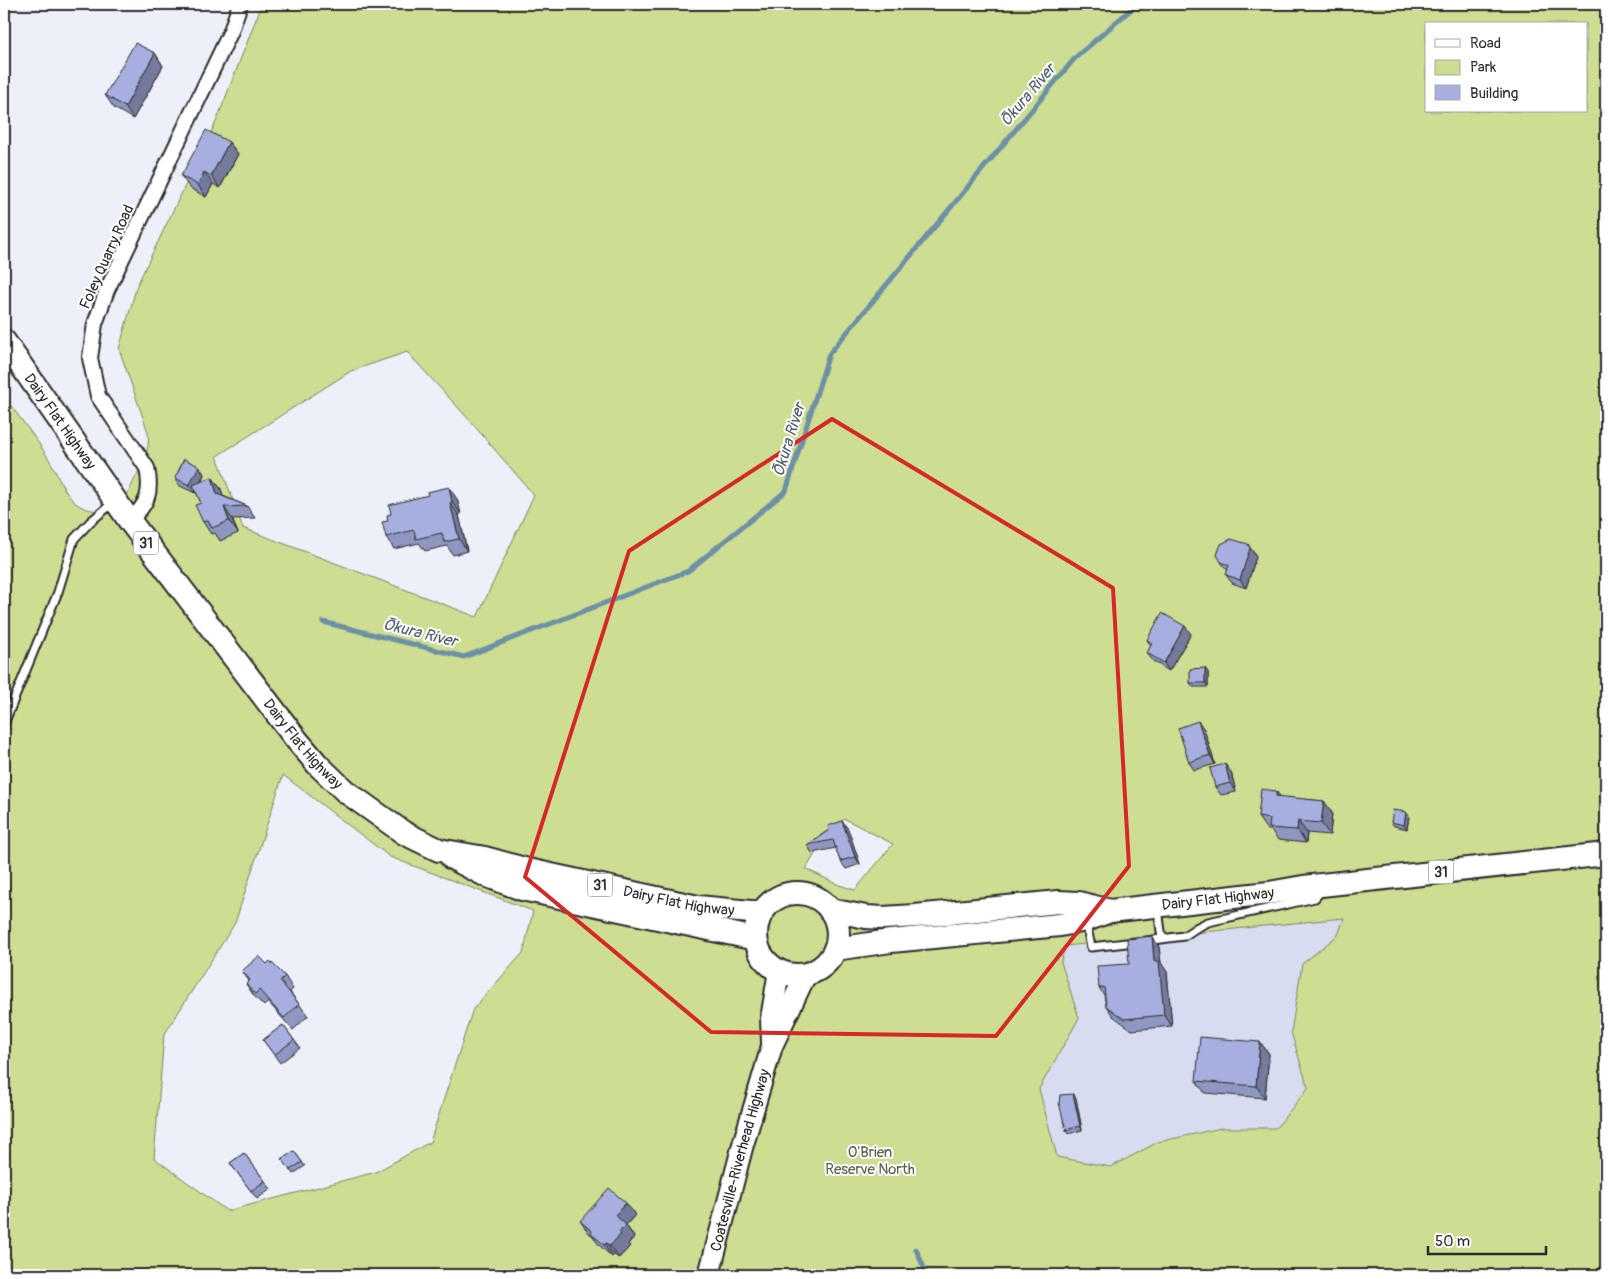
<svg xmlns="http://www.w3.org/2000/svg" width="1610" height="1279" font-family="Pangolin,sans-serif">
	<style>
		.built { fill: #d8dcf1 }
		.green { fill: #cddd91; stroke: #7c845e; fill-rule: evenodd }
		.lines { fill: none; stroke-linecap: round; stroke-linejoin: round }
		.stream { stroke: #6c90a6; stroke-width: 5 }
		.service-casing { stroke: #2b2b2b; stroke-width: 11 }
		.minor-casing { stroke: #2b2b2b; stroke-width: 18 }
		.secondary-casing { stroke: #2b2b2b; stroke-width: 24 }
		.primary-casing { stroke: #2b2b2b; stroke-width: 26 }
		.service { stroke: #fff; stroke-width: 7 }
		.minor { stroke: #fff; stroke-width: 14 }
		.secondary { stroke: #fff; stroke-width: 20 }
		.primary { stroke: #fff; stroke-width: 22 }
		.wall { fill: #8f96c0; stroke: #2b2b2b }
		.shaded-wall { fill: #747a9c; stroke: #2b2b2b }
		.building { fill: #a6afdf; stroke: #2b2b2b }
		.marked { fill: none; stroke: #d62828; stroke-width: 4; stroke-linejoin: round }
		.labels { text-anchor: middle; dominant-baseline: central; stroke-width: 4; stroke-linejoin: round; paint-order: stroke }
		.shield { fill: #fff; stroke: #6b6b6b; stroke-width: 1 }
		.shield-label { font-size: 14px; font-weight: bold; fill: #2b2b2b }
		.street-label { font-size: 15px; fill: #2b2b2b; stroke: #fff }
		.park-label { font-size: 15px; fill: #5c604a; stroke: #fff }
		.water-label { font-size: 16px; font-style: italic; fill: #4b5e68; stroke: #fff }
	</style>
	<rect width="100%" height="100%" fill="#edeff9"/>
	<filter id="ink" filterUnits="userSpaceOnUse"><feTurbulence type="fractalNoise" baseFrequency=".02" numOctaves="2"/><feDisplacementMap in="SourceGraphic" scale="10" xChannelSelector="R" yChannelSelector="G"/><feConvolveMatrix kernelMatrix="1 2 1 2 8 2 1 2 1" color-interpolation-filters="sRGB"/></filter>
	<g filter="url(#ink)">
		<path class="built" d="M1344,918L1338,935L1302,964L1291,1032L1308,1088L1276,1128H1221L1158,1142L1111,1167L1057,1157L1039,1089L1079,1018L1061,962L1065,946Z"/>
		<path class="green" d="M262,4H1606V1275H4V396C18,416 34,435 47,456C59,474 64,502 87,509C95,511 103,511 110,507C120,502 126,498 131,487C139,468 153,450 147,429L119,349L137,285L216,122ZM1426,24H1586V111H1426ZM407,352L464,414L534,495L477,617L243,528L217,456L351,371ZM283,775L390,857L533,911L523,953L473,1009L430,1142L376,1172L227,1211L154,1158L164,1035L235,923ZM845,819L893,844L855,890L839,885L806,869L831,827ZM1344,918L1338,935L1302,964L1291,1032L1308,1088L1276,1128H1221L1158,1142L1111,1167L1057,1157L1039,1089L1079,1018L1061,962L1065,946Z"/>
		<g class="lines">
			<path class="stream" d="M323,622L464,657L688,571L786,491L829,354L1075,58L1137,4
				M916,1249L927,1275"/>
			<g class="service-casing">
				<path id="service" d="M4,724L58,592L74,539L90,522L114,502
					M1158,909L1162,939
					M1086,923L1091,947L1135,942
					M1146,941L1184,936L1196,928L1208,922L1306,900L1315,898L1320,892"/>
			</g>
			<g class="minor-casing">
				<path id="minor" d="M129,520C148,505 152,492 147,468L98,396L90,358L95,324L107,290L231,31L240,4"/>
			</g>
			<g class="secondary-casing">
				<g id="secondary">
					<path d="M772,1042L771,1019L779,971"/>
					<path id="s1" d="M709,1275L742,1148L772,1046L806,974"/>
				</g>
			</g>
			<g class="primary-casing">
				<g id="primary">
					<path id="s2" d="M4,341L129,520L296,739L318,765L345,791L404,833L439,850L485,858L528,870L698,907L761,913"/>
					<path d="M452,858L485,875L522,889L756,939"/>
					<circle cx="797" cy="934" r="41"/>
					<path id="s3" d="M830,910L866,917L883,918L915,916L1058,902L1079,903L1110,911L1269,893L1303,887L1606,854"/>
					<path d="M835,949L891,941L1060,925L1086,920L1110,911"/>
				</g>
			</g>
			<use href="#service" class="service"/>
			<use href="#minor" class="minor"/>
			<use href="#secondary" class="secondary"/>
			<use href="#primary" class="primary"/>
		</g>
		<path class="wall" d="M155,53L163,66L133,119L114,108L105,95Z
			M229,142L238,154L220,188L213,184L206,197L190,188L181,176Z
			M199,466L204,474L201,482L212,477L221,489L223,496L247,506L255,518L232,519L238,533L220,541L215,533L211,534L203,522L201,503L196,492L195,493L180,486L175,478Z
			M457,499L461,514L459,515L467,551L453,555L447,546L425,551L419,543L394,549L386,537L388,521Z
			M1254,552L1256,557L1246,588L1232,583L1226,575L1228,571L1221,562Z
			M1191,634L1169,671L1153,661L1147,653L1151,646L1147,640Z
			M1208,672V687H1193L1190,683Z
			M1204,729L1215,764L1194,770L1189,762Z
			M1231,772L1236,792L1221,795L1215,787Z
			M1276,791L1280,797L1324,801L1332,813L1330,835L1307,833L1306,843L1278,840L1271,830H1267L1258,817Z
			M1409,816L1407,829L1394,826L1391,822Z
			M842,821L848,829L860,864L846,869L840,861L836,848L812,853L807,845Z
			M1152,936L1159,947L1161,963L1167,972L1172,1026L1132,1030L1113,1016L1106,1006L1104,995L1099,988L1129,964Z
			M267,964L285,976L293,989L290,992L308,1016L293,1030L268,1002L264,1006L254,996L246,984L249,981L242,971Z
			M283,1025L300,1048L280,1063L263,1040Z
			M1260,1042L1269,1054L1265,1098L1205,1093L1196,1081Z
			M1076,1098L1082,1130L1068,1134L1066,1130Z
			M294,1151L305,1166L293,1174L282,1159Z
			M244,1153L271,1189L257,1199L230,1163Z
			M626,1203L635,1215L626,1225L634,1237L628,1244L630,1246L619,1258L614,1255L612,1257L599,1245L593,1236L589,1233L580,1221Z"/>
		<path class="shaded-wall" d="M155,53L163,66L133,119L125,107Z
			M229,142L238,154L220,188L211,176Z
			M204,172L213,184L206,197L198,185Z
			M199,466L204,474L195,493L189,485Z
			M212,477L221,489L226,506L217,494Z
			M449,487L457,499L461,514L452,502Z
			M450,503L459,515L467,551L459,539Z
			M224,507L232,519L238,533L229,521Z
			M1248,544L1256,557L1246,588L1240,580Z
			M1185,626L1191,634L1169,671L1164,663Z
			M1205,668L1208,672V687L1205,683Z
			M1198,721L1204,729L1215,764L1210,755Z
			M1225,764L1231,772L1236,792L1230,783Z
			M1276,791L1285,803L1276,796Z
			M1324,801L1332,813L1330,835L1321,823Z
			M1406,812L1409,816L1407,829L1404,825Z
			M842,821L848,829L860,864L855,857Z
			M1298,821L1307,833L1306,843L1297,830Z
			M1152,936L1159,947L1161,963L1167,972L1172,1026L1164,1015L1154,961Z
			M1260,1042L1269,1054L1265,1098L1256,1086Z
			M1073,1094L1076,1098L1082,1130L1080,1126Z
			M626,1203L635,1215L626,1225L634,1237L628,1244L630,1246L619,1258L610,1246L619,1232L615,1215Z
			M606,1243L614,1255L612,1257L604,1245Z"/>
		<path class="building" d="M135,43L155,53L125,107L105,95Z
			M206,130L229,142L211,176L204,172L198,185L181,176Z
			M184,459L199,466L189,485L175,478Z
			M212,477L217,494L247,506L224,507L229,521L212,528L208,520L203,522L195,505L201,503L193,485Z
			M449,487L452,502L450,503L459,539L444,542L442,533L416,539L414,530L386,537L382,522L388,521L387,515L391,514L389,505L428,495L427,492Z
			M1231,539L1248,544L1250,548L1240,580L1226,575L1229,565L1221,562L1217,555L1221,544Z
			M1162,613L1185,626L1164,663L1147,653L1152,643L1147,640Z
			M1205,668V683H1190V669Z
			M1198,721L1210,755L1189,762L1178,728Z
			M1225,764L1230,783L1215,787L1210,768Z
			M1261,789L1276,791V796L1324,801L1321,823L1298,821L1297,830L1269,828L1270,819L1258,817Z
			M1393,810L1406,812L1404,825L1391,822Z
			M842,821L855,857L840,861L833,840L807,845L829,830L828,826Z
			M1152,936L1154,961H1159L1164,1015L1124,1019L1106,1006L1104,987L1099,988L1097,966L1129,964L1127,939Z
			M259,956L267,964L270,961L285,976L280,981L299,1004L284,1018L259,990L255,994L246,984L250,980L242,971Z
			M283,1025L294,1040L274,1055L263,1040Z
			M1200,1037L1260,1042L1256,1086L1196,1081Z
			M1073,1094L1080,1126L1066,1130L1059,1103L1060,1095Z
			M294,1151L302,1162L290,1170L282,1159Z
			M244,1153L265,1181L251,1191L230,1163Z
			M609,1188L626,1203L615,1215L626,1225L619,1232L621,1234L610,1246L606,1243L604,1245L591,1233L592,1231L580,1221Z"/>
	</g>
	<path class="marked" d="M832,419L1113,588L1129,866L996,1036L711,1032L525,877L629,551Z"/>
	<g class="labels">
		<g class="shield">
			<rect x="133.5" y="531.5" width="25" height="23" rx="4"/>
			<rect x="1428.5" y="860.5" width="25" height="23" rx="4"/>
			<rect x="587.5" y="873.5" width="25" height="23" rx="4"/>
		</g>
		<g class="shield-label">
			<text x="146" y="543">31</text>
			<text x="1441" y="872">31</text>
			<text x="600" y="885">31</text>
		</g>
		<g class="street-label">
			<text transform="translate(107 257) rotate(-66)">Foley Quarry Road</text>
			<text stroke="none"><textPath href="#s2" startOffset="98">Dairy Flat Highway</textPath></text>
			<text stroke="none"><textPath href="#s2" startOffset="502">Dairy Flat Highway</textPath></text>
			<text stroke="none"><textPath href="#s3" startOffset="391">Dairy Flat Highway</textPath></text>
			<text stroke="none"><textPath href="#s2" startOffset="922">Dairy Flat Highway</textPath></text>
			<text stroke="none"><textPath href="#s1" startOffset="119">Coatesville-Riverhead Highway</textPath></text>
		</g>
		<g class="park-label">
			<text x="870" y="1152">O'Brien<tspan x="870" dy="17">Reserve North</tspan></text>
		</g>
		<g class="water-label">
			<text transform="translate(1028 95) rotate(-50)">Ōkura River</text>
			<text transform="translate(789 440) rotate(-73)">Ōkura River</text>
			<text transform="translate(420 633) rotate(14)">Ōkura River</text>
		</g>
	</g>
	<rect width="1610" height="1279" fill="none" stroke="#fff" stroke-width="20"/>
	<rect x="10" y="10" width="1590" height="1259" fill="none" stroke="#2b2b2b" stroke-width="2" filter="url(#ink)"/>
	<rect x="1425" y="22" width="162" height="90" fill="#ffffff" stroke="#aaaaaa"/>
	<rect x="1435" y="39" width="25" height="8" fill="#ffffff" stroke="#aaaaaa"/>
	<text x="1470" y="48" font-size="15" fill="#2b2b2b">Road</text>
	<rect x="1435" y="60" width="25" height="15" fill="#cddd91" stroke="#aaaaaa"/>
	<text x="1470" y="72" font-size="15" fill="#2b2b2b">Park</text>
	<rect x="1435" y="85" width="25" height="15" fill="#a6afdf" stroke="#aaaaaa"/>
	<text x="1470" y="98" font-size="15" fill="#2b2b2b">Building</text>
	<path d="M1428 1246v8h118v-8" fill="none" stroke="#2b2b2b" stroke-width="2.5"/>
	<text x="1435" y="1246" font-size="15" fill="#2b2b2b" stroke="#ffffff" stroke-width="4" paint-order="stroke">50 m</text>
</svg>
